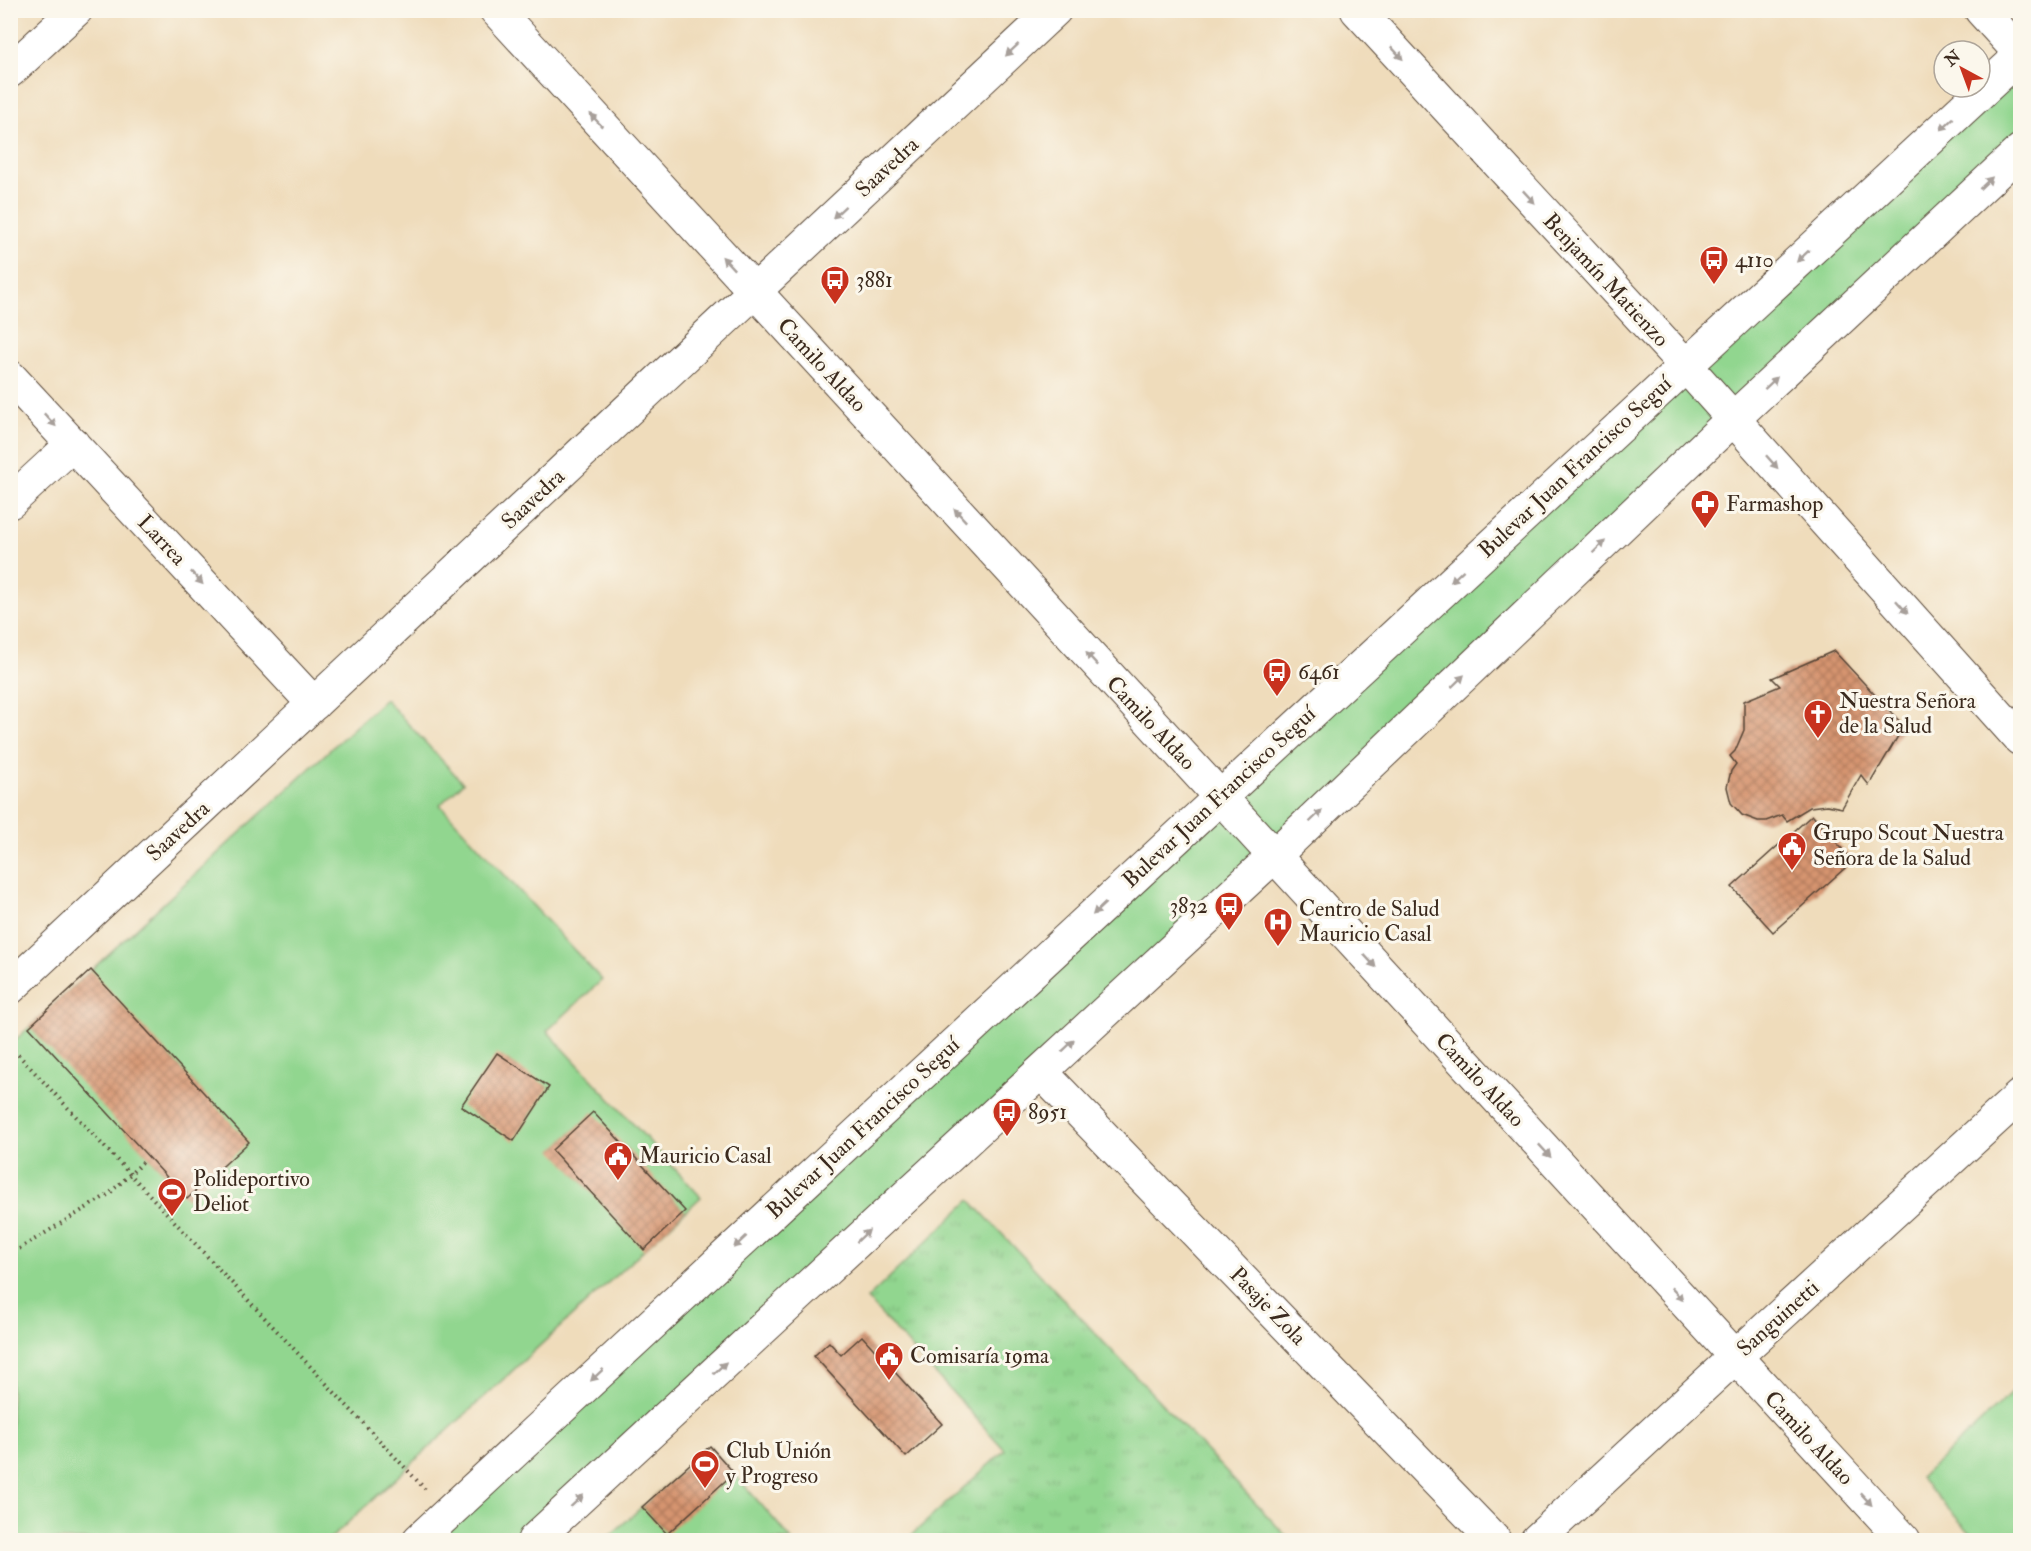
<svg xmlns="http://www.w3.org/2000/svg" width="2031" height="1551" font-family="'IM FELL Double Pica',serif">
	<style>
		.green { fill: #91d68f; stroke: #668056; stroke-width: 1.5 }
		.park { fill: url(#park-tufts); stroke: #668056; stroke-width: 1.5 }
		.building { fill: url(#building-cross-hatch) }
		.lines { fill: none; stroke-linecap: round; stroke-linejoin: round }
		.street-casing { stroke: #564536; stroke-width: 35 }
		.secondary-casing { stroke: #564536; stroke-width: 35 }
		.path { stroke: #564536; stroke-width: 4; stroke-dasharray: 1.5 4.5; stroke-linecap: butt }
		.street { stroke: #fff; stroke-width: 33 }
		.secondary { stroke: #fff; stroke-width: 33 }
		.oneway { fill: #a79f9a }
		.labels { text-anchor: middle; dominant-baseline: central; stroke-width: 6; stroke-linejoin: round; paint-order: stroke }
		.street-label { font-size: 22px; fill: #3b2a1e; stroke: #fbf7ec }
		.poi-label { font-size: 22px; fill: #3b2a1e; stroke: #fbf7ec; text-anchor: start }
	</style>
	<defs>
		<pattern id="park-tufts" width="24" height="20" patternUnits="userSpaceOnUse" patternTransform="scale(1.5)"><rect width="24" height="20" fill="#91d68f"/><path d="M3 7l-1-3M5 7V3M7 7l1-3M15 17l-1-3M17 17v-4M19 17l1-3" fill="none" stroke="#7eb87b"/></pattern>
		<pattern id="building-cross-hatch" width="8" height="8" patternUnits="userSpaceOnUse" patternTransform="scale(1.5)"><rect width="8" height="8" fill="#d6946f"/><path d="M0 0l8 8M0 8l8-8" fill="none" stroke="#af795b"/></pattern>
	</defs>
	<rect width="100%" height="100%" fill="#fbf7ec"/>
	<filter id="ink" filterUnits="userSpaceOnUse"><feTurbulence type="fractalNoise" baseFrequency=".0167" numOctaves="2"/><feDisplacementMap in="SourceGraphic" scale="12" xChannelSelector="R" yChannelSelector="G"/><feConvolveMatrix kernelMatrix="1 2 1 2 8 2 1 2 1" color-interpolation-filters="sRGB"/></filter>
	<filter id="wash" filterUnits="userSpaceOnUse"><feTurbulence type="fractalNoise" baseFrequency=".008" numOctaves="4" result="noise"/><feDisplacementMap in="SourceGraphic" scale="24" xChannelSelector="R" yChannelSelector="G"/><feGaussianBlur stdDeviation="1.35" result="paint"/><feColorMatrix in="noise" values="0 0 0 0 0 0 0 0 0 0 0 0 0 0 0 0 0 1.4 0 .05"/><feComposite in="paint" operator="in"/></filter>
	<g filter="url(#wash)">
		<rect width="100%" height="100%" fill="#efdcbb"/>
		<path class="green" d="M2020,56V151L534,1540H419Z
			M385,699L463,783L440,805L602,980L547,1031L701,1197L329,1540H11V1044Z
			M2020,1385V1540H1977L1920,1478Z
			M710,1446L792,1540H605Z"/>
		<path class="park" d="M970,1200L1290,1540H906L1005,1450L867,1299Z"/>
		<g id="blocks">
			<path class="building" d="M1834,651L1904,726L1869,785L1861,775L1842,808L1827,805L1810,807L1787,821L1782,815L1766,821H1758L1742,815L1731,803L1727,787L1731,771L1736,764L1730,756L1735,751L1744,730V701L1780,686L1772,678Z
				M1812,815L1853,861L1773,932L1732,887Z
				M91,970L249,1142L187,1199L29,1027Z
				M497,1053L549,1087L514,1141L461,1106Z
				M593,1112L685,1211L644,1250L552,1150Z
				M862,1336L942,1424L906,1457L814,1356L829,1342L841,1355Z
				M710,1446L734,1473L667,1534L642,1507Z"/>
		</g>
	</g>
	<g filter="url(#ink)">
		<use href="#blocks" fill-opacity="0" stroke="#564536" stroke-width="1.5"/>
		<g class="lines">
			<g class="street-casing">
				<path id="street" d="M496,10L1904,1540
					M1357,10L1685,365L2020,739
					M1981,10L2020,53
					M10,71L76,10
					M10,377L314,704
					M10,502L73,444
					M10,988L1055,10
					M1041,1072L1494,1540
					M1537,1540L1735,1357L2020,1096"/>
			</g>
			<g class="secondary-casing">
				<path id="secondary" d="M419,1540L2020,56
					M534,1540L1274,856L1733,419L2020,151"/>
			</g>
			<path class="path" d="M10,1046L425,1489
				M14,1252L109,1194L143,1162"/>
			<use href="#street" class="street"/>
			<use href="#secondary" class="secondary"/>
		</g>
		<defs><path id="oneway-solid" d="M-6-.8H1V-3.2L6.5 0L1 3.2V.8H-6Z" transform="scale(1.5)"/></defs>
		<g class="oneway">
			<use href="#oneway-solid" transform="translate(1012 50) rotate(137)"/>
			<use href="#oneway-solid" transform="translate(1397 53) rotate(47)"/>
			<use href="#oneway-solid" transform="translate(596 120) rotate(-133)"/>
			<use href="#oneway-solid" transform="translate(1947 124) rotate(137)"/>
			<use href="#oneway-solid" transform="translate(1986 183) rotate(-43)"/>
			<use href="#oneway-solid" transform="translate(1529 197) rotate(47)"/>
			<use href="#oneway-solid" transform="translate(839 212) rotate(137)"/>
			<use href="#oneway-solid" transform="translate(1803 256) rotate(137)"/>
			<use href="#oneway-solid" transform="translate(728 263) rotate(-133)"/>
			<use href="#oneway-solid" transform="translate(1771 383) rotate(-43)"/>
			<use href="#oneway-solid" transform="translate(50 420) rotate(47)"/>
			<use href="#oneway-solid" transform="translate(1772 462) rotate(48)"/>
			<use href="#oneway-solid" transform="translate(960 515) rotate(-133)"/>
			<use href="#oneway-solid" transform="translate(1599 547) rotate(-44)"/>
			<use href="#oneway-solid" transform="translate(1457 576) rotate(137)"/>
			<use href="#oneway-solid" transform="translate(197 578) rotate(47)"/>
			<use href="#oneway-solid" transform="translate(1902 607) rotate(48)"/>
			<use href="#oneway-solid" transform="translate(1092 659) rotate(-133)"/>
			<use href="#oneway-solid" transform="translate(1458 681) rotate(-44)"/>
			<use href="#oneway-solid" transform="translate(1316 816) rotate(-44)"/>
			<use href="#oneway-solid" transform="translate(1099 909) rotate(137)"/>
			<use href="#oneway-solid" transform="translate(1370 961) rotate(47)"/>
			<use href="#oneway-solid" transform="translate(1068 1046) rotate(-43)"/>
			<use href="#oneway-solid" transform="translate(1545 1151) rotate(47)"/>
			<use href="#oneway-solid" transform="translate(863 1236) rotate(-43)"/>
			<use href="#oneway-solid" transform="translate(740 1242) rotate(137)"/>
			<use href="#oneway-solid" transform="translate(1677 1294) rotate(47)"/>
			<use href="#oneway-solid" transform="translate(720 1368) rotate(-43)"/>
			<use href="#oneway-solid" transform="translate(597 1375) rotate(137)"/>
			<use href="#oneway-solid" transform="translate(1866 1499) rotate(47)"/>
			<use href="#oneway-solid" transform="translate(577 1501) rotate(-43)"/>
		</g>
	</g>
	<defs>
		<g id="bus-pin" transform="scale(1.5)"><path d="M0 17L-7.5 6A9.5 9.5 0 1 1 7.5 6Z" fill="#c8321e" stroke="#fbf7ec"/><path d="M-5-6H5V4H4V6H2V4H-2V6H-4V4H-5ZM-3.5-4V0h7V-4ZM-3.5 1.2v1.5H-2V1.2ZM2 1.2v1.5H3.5V1.2Z" fill="#fff"/></g>
		<g id="pharmacy-pin" transform="scale(1.5)"><path d="M0 17L-7.5 6A9.5 9.5 0 1 1 7.5 6Z" fill="#c8321e" stroke="#fbf7ec"/><path d="M-2-6h4v4h4v4h-4v4h-4v-4h-4v-4h4Z" fill="#fff"/></g>
		<g id="church-pin" transform="scale(1.5)"><path d="M0 17L-7.5 6A9.5 9.5 0 1 1 7.5 6Z" fill="#c8321e" stroke="#fbf7ec"/><path d="M-1.2-6h2.4v3.5h3.3v2.4h-3.3V6h-2.4V-.1h-3.3v-2.4h3.3Z" fill="#fff"/></g>
		<g id="civic-pin" transform="scale(1.5)"><path d="M0 17L-7.5 6A9.5 9.5 0 1 1 7.5 6Z" fill="#c8321e" stroke="#fbf7ec"/><path d="M-.6-6.5H3V-4.5H.6V-3L4-1V1h2V6H-6V1h2V-1L-.6-3ZM-1.2 2.5V6h2.4V2.5Z" fill="#fff"/></g>
		<g id="hospital-pin" transform="scale(1.5)"><path d="M0 17L-7.5 6A9.5 9.5 0 1 1 7.5 6Z" fill="#c8321e" stroke="#fbf7ec"/><path d="M-5-5h3v3.5h4V-5h3V5h-3V1.5h-4V5h-3Z" fill="#fff"/></g>
		<g id="stadium-pin" transform="scale(1.5)"><path d="M0 17L-7.5 6A9.5 9.5 0 1 1 7.5 6Z" fill="#c8321e" stroke="#fbf7ec"/><path d="M0-5a6.5 5 0 1 0 0 10a6.5 5 0 1 0 0-10ZM-3.5-1.8h7v3.6h-7Z" fill="#fff"/></g>
	</defs>
	<g fill-rule="evenodd">
		<use href="#bus-pin" x="1714" y="260"/>
		<use href="#bus-pin" x="835" y="280"/>
		<use href="#pharmacy-pin" x="1705" y="504"/>
		<use href="#bus-pin" x="1277" y="672"/>
		<use href="#church-pin" x="1818" y="714"/>
		<use href="#civic-pin" x="1792" y="846"/>
		<use href="#bus-pin" x="1229" y="906"/>
		<use href="#hospital-pin" x="1278" y="922"/>
		<use href="#bus-pin" x="1007" y="1112"/>
		<use href="#civic-pin" x="618" y="1156"/>
		<use href="#stadium-pin" x="172" y="1192"/>
		<use href="#civic-pin" x="889" y="1356"/>
		<use href="#stadium-pin" x="705" y="1464"/>
	</g>
	<g class="labels">
		<g class="street-label">
			<text transform="translate(887 167) rotate(-43)">Saavedra</text>
			<text transform="translate(1606 280) rotate(47)">Benjamín Matienzo</text>
			<text transform="translate(822 365) rotate(47)">Camilo Aldao</text>
			<text transform="translate(1575 467) rotate(-43)">Bulevar Juan Francisco Seguí</text>
			<text transform="translate(533 499) rotate(-43)">Saavedra</text>
			<text transform="translate(162 540) rotate(47)">Larrea</text>
			<text transform="translate(1151 723) rotate(47)">Camilo Aldao</text>
			<text transform="translate(1219 797) rotate(-43)">Bulevar Juan Francisco Seguí</text>
			<text transform="translate(178 831) rotate(-43)">Saavedra</text>
			<text transform="translate(1480 1080) rotate(47)">Camilo Aldao</text>
			<text transform="translate(863 1128) rotate(-43)">Bulevar Juan Francisco Seguí</text>
			<text transform="translate(1268 1306) rotate(46)">Pasaje Zola</text>
			<text transform="translate(1778 1318) rotate(-42)">Sanguinetti</text>
			<text transform="translate(1809 1438) rotate(47)">Camilo Aldao</text>
		</g>
		<g class="poi-label">
			<text x="1735" y="260">4110</text>
			<text x="856" y="280">3881</text>
			<text x="1726" y="504">Farmashop</text>
			<text x="1298" y="672">6461</text>
			<text x="1839" y="701">Nuestra Señora<tspan x="1839" dy="25">de la Salud</tspan></text>
			<text x="1813" y="833">Grupo Scout Nuestra<tspan x="1813" dy="25">Señora de la Salud</tspan></text>
			<text x="1208" y="906" text-anchor="end">3832</text>
			<text x="1299" y="909">Centro de Salud<tspan x="1299" dy="25">Mauricio Casal</tspan></text>
			<text x="1028" y="1112">8951</text>
			<text x="639" y="1156">Mauricio Casal</text>
			<text x="193" y="1179">Polideportivo<tspan x="193" dy="25">Deliot</tspan></text>
			<text x="910" y="1356">Comisaría 19ma</text>
			<text x="726" y="1451">Club Unión<tspan x="726" dy="25">y Progreso</tspan></text>
		</g>
	</g>
	<rect width="2031" height="1551" fill="none" stroke="#fbf7ec" stroke-width="36"/>
	<g transform="translate(1962 69) rotate(319)"><circle r="28" fill="#fbf7ec" stroke="#aea59a" stroke-width="1.5"/>
	<path d="M0-4.5L10 22L0 15L-10 22Z" fill="#c8321e"/>
	<text y="-9" font-size="16" font-weight="bold" text-anchor="middle" fill="#3b2a1e">N</text>
	</g>
</svg>
